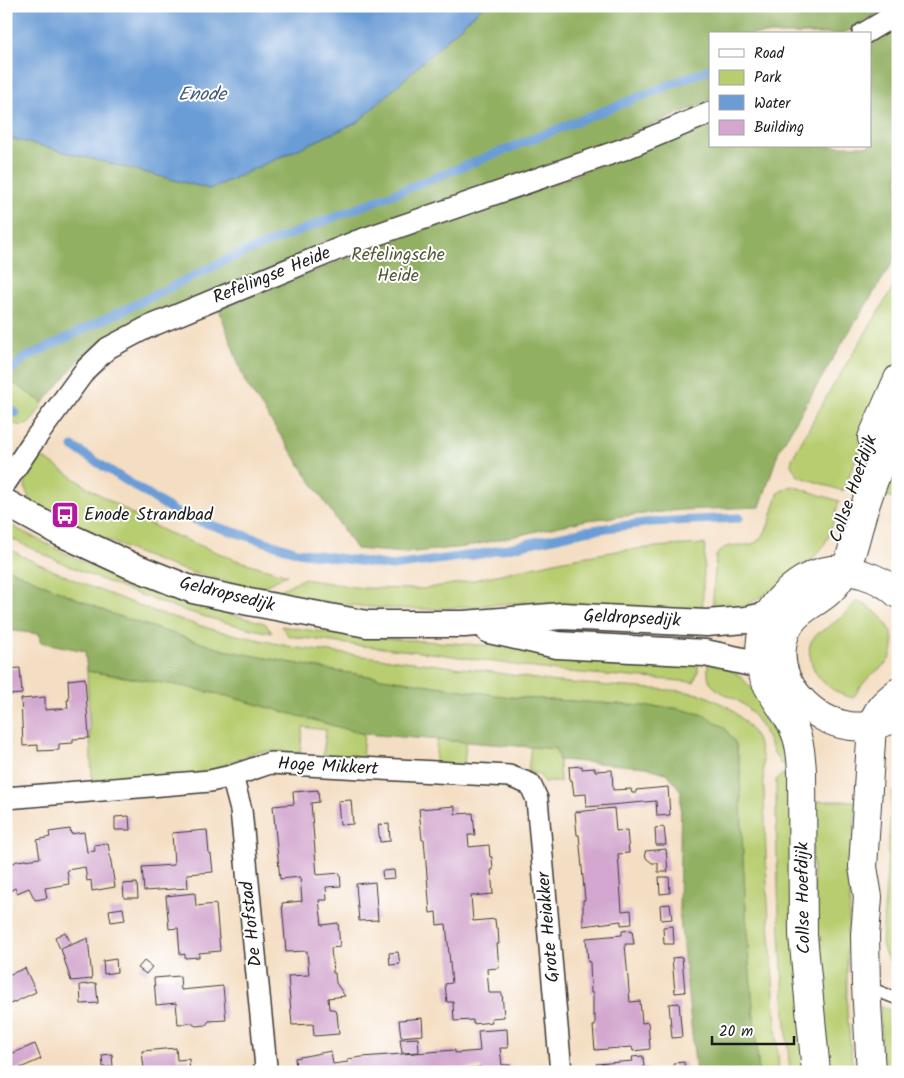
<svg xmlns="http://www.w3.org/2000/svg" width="904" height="1078" font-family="Kalam,sans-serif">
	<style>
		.green { fill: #b8cd70; stroke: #6a7446 }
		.forest { fill: #92b062; stroke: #57663f }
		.water { fill: #6b9cd5; stroke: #445c78 }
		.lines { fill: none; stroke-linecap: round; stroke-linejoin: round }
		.stream { stroke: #6b9cd5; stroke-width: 9 }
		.building { fill: #d3a7cf }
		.service-casing { stroke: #3c3935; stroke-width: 14 }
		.minor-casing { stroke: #3c3935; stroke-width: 24 }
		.tertiary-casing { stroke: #3c3935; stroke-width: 29 }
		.secondary-casing { stroke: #3c3935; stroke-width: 30 }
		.service { stroke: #fff; stroke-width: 11 }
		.minor { stroke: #fff; stroke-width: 21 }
		.tertiary { stroke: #fff; stroke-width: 26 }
		.secondary { stroke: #fff; stroke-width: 28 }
		.labels { text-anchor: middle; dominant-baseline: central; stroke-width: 4; stroke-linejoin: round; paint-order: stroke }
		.park-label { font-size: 18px; fill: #535a39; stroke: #fff }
		.street-label { font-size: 18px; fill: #1c1c1c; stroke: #fff }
		.poi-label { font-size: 18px; fill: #1c1c1c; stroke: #fff; text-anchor: start }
		.water-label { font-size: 19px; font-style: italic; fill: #445c78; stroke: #fff }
	</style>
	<rect width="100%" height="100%" fill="#fff"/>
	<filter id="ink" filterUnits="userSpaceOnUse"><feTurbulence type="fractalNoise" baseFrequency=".02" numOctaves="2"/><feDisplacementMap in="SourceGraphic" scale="10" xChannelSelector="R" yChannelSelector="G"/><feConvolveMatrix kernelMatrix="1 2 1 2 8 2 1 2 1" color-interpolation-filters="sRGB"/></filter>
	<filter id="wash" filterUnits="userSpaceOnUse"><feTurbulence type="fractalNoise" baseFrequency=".0096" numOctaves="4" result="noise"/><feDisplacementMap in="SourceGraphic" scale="20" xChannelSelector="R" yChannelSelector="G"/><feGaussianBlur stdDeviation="1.12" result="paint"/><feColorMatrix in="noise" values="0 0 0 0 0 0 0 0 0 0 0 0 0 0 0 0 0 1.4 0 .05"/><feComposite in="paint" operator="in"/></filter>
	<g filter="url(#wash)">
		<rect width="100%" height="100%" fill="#f4dec3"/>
		<path class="green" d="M898,280V362L884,390L843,491L798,476L791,465L792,459L828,394Z
			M6,378L43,403C32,421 28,434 6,419Z
			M898,442V499L879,494Z
			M38,457L47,460L92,490L142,520L166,532L236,560L287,575L257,590C236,584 215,579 194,573C153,561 115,544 76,526C62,519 40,512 30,499C23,489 25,477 26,465L34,458Z
			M792,486L839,501C835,515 832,532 824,545C813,564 760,601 738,609C730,612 720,612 712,613L716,556C729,536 746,553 760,539C771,528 773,506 779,492Z
			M6,523C52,547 99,571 148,589C186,603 226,613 265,623L272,633C179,615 91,578 6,536Z
			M705,544L702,613C642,609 580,602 520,603C487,604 454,609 421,609C371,609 322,603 273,593L303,579L362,588L422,589L460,583L564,560L617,551L667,546Z
			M6,547L26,558L88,586L156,612L214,630L297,648L479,670L556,682L682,691L704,695L730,708L743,720L752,731L759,745L763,760L767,888L779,1072H759L749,963L743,859L740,769L736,744L724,727L704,715L675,708L509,697L335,671L223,650L112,614L6,568Z
			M857,601C880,610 904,636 888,661C883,667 876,671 870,676C863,683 858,690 853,698C834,693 816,681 811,661C810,655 808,648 811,642C816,632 827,629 835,622C843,616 850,608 857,601Z
			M281,626L351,636L698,660V671L694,682L556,671L439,654L354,645L289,636Z
			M708,662L732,671L741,677L759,697L781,729L791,765L781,764L778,760C766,739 763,722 744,705C736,698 717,692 711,684C707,678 708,669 708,662Z
			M87,671L176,685L227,696L364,734L362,759L323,755L326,730L303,727L300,753L273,751L256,752L210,771L187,775L92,780Z
			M437,740L466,742L464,767L435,765Z
			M531,746L557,749L559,760L560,782H544L540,775L528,772Z
			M781,775H792L807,1072H790C781,974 776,877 776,780Z
			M892,792L898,793V968C889,963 883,953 882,942Z
			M810,801H856L847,952V1012L853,1072H822Z
			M880,1005L898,1015V1072H882Z"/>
		<path class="forest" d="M483,6H891L843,34H710V101L616,140L320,247L113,336L80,359L43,403L6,378V137L210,189L358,122Z
			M898,26V254L844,340L779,450L760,507L681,510L587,520L465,547L405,553L356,549L245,382L219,309L364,251L545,187L710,122V146H870V41Z
			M6,568L112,614L224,650L335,671L509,697L675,708L704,715L724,727L736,744L740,769L743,859L749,963L759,1072H696L679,909L681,791L668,774L646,767L559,760L556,749L364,734L227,696L176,685L87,671L85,651L40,642V634L6,630Z"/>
		<path class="water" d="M6,6H483L358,122L210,189L6,137Z"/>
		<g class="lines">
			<path class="stream" d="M6,375L23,359L228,259L710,69
				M6,406L16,413
				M73,447L182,516L298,552L392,566L481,554L585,531L651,522L739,518"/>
		</g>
		<g id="blocks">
			<path class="building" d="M20,668L22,694L6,695V669Z
				M85,678L89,738L73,739V743L59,744V750L38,751V745L23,746L21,699L45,697V710L68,708L67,700H69L68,680Z
				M582,766V769L595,768V771L612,770L613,790L631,789L632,793H636V790L668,787L670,815L657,816L656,801L587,807L586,794L574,795L572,780H570L569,767Z
				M318,790L319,802L311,803L317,875L340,873L341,886L326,887L327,900H319L322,925L338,923L340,947L331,948L333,973H335L336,983L345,996L328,998L329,1009H333L337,1013L339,1034L314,1036L313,1024L292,1025L288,976L309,975L307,951L286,952L282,903L302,901L300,877L280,879L273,806L294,804L293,792Z
				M351,800L353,824L340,825L338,801Z
				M455,806V814L473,813L475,835H468L469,847L489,845L490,857H492L493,870H491L493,894L471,896L473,921L495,919L496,929L498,928L499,944H497L499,968L487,969L489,993H502L504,1017L491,1018L492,1022L473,1024V1020L454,1021L453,1002H447L445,984L452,983L446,924L437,925L436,912L430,913L424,839L422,840L419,809Z
				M614,808L616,831L627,830L629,853L618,854L622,911L631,910L632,924L621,925V921L583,926V900H585L579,835H577L575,812Z
				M129,816L130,830H115V817Z
				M389,824L390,841L380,842L378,825Z
				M664,827L666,845H656L655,828Z
				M70,829L71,834L84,832L87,852L95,851L94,845L108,843L115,887L92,891L91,880L87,881L85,867L67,870L69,884L45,888L47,898L35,900L29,888L17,893L15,888L6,893V867L17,861L40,858L37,840L50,837L49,832Z
				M207,830L209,854H211L213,872L187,874L188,888L144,891L142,867L174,865L172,833Z
				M666,849L668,872H658V863H652L646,858L645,851Z
				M394,870L395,878L383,879L382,871Z
				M659,877H669L670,893L660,894Z
				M375,882L378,920L359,921L356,884Z
				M137,883L138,898H124L123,884Z
				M195,893L196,906L216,904L220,951L199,953V957L185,958V954L180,955L178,928L169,929L166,896Z
				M670,904L672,919L661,920L660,905Z
				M123,908L125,920L111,922L109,910Z
				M673,926L674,944H664L663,927Z
				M632,930L634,944H625L630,1002L640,1001L642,1023L648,1022L650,1049L633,1051L632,1047L595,1050L593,1026H595V1015L593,1016V993H591L590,962H588L586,938L622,935V931Z
				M65,932L71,943L60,949L55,937Z
				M88,938L92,979L71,981L61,949Z
				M398,952L400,964L390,965L389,953Z
				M682,957L685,992L675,993L672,958Z
				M116,959L117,972L104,974L103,961Z
				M144,961L152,967L146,974L138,968Z
				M25,968L36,992L6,1006V976Z
				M180,976L181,990L223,986L226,1020L209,1021L206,1025L196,1026L191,1023L178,1024L176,1003L156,1005L154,978Z
				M96,983L98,1003L81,1004L80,985Z
				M679,1003L682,1037L672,1038L669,1004Z
				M422,1018L423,1035L401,1037L399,1020Z
				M507,1029L508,1048H500L502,1065H510V1072H482L481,1067L426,1072H305V1066L296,1067L295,1058L331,1051L333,1064L348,1062V1059L362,1057L455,1050V1053L480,1051L478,1031Z
				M418,1038L419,1052L402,1053L400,1039Z
				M35,1044L41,1059L11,1072H6V1056Z
				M176,1048L177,1060L189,1059L190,1072H140V1069H144L142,1051Z
				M112,1054L113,1067H103L102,1055Z
				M643,1056L644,1068H648L649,1072H597L596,1064L633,1061L632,1057Z
				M684,1062L685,1072H675L674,1063Z"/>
		</g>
	</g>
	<g filter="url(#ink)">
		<use href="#blocks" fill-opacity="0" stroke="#3c3935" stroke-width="1"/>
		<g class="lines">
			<g class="service-casing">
				<path id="service" d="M867,987L898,999"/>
			</g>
			<g class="minor-casing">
				<path id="minor" d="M863,34L898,13
					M6,482L32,443L86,369L108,348L146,328L355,242L624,149L710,113
					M232,776L241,810L266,1067L263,1072
					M6,798L210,781L232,776L270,763L509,776L530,784L537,799L561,1072"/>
			</g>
			<g class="tertiary-casing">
				<path id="tertiary" d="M6,503L61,533L130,565L193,590L249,602L367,624H464L562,616L706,623L746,620L769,615
					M489,630L557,645L705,653L761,665"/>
			</g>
			<g class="secondary-casing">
				<path id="secondary" d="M898,419C885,450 873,481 863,512C856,534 852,561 839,580C821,608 787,605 782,647C777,685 813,721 850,726C866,728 883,724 898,717
					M872,438L898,379
					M816,1072L803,935L802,771C801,756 800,741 793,727C781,702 760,685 760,656C760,644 761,633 765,622C776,597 804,573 832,570C841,569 852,572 862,574C875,578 888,584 898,594
					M871,1072L866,986L865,935L868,897L863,867L872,725C878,708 884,703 898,692"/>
			</g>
			<use href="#service" class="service"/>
			<use href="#minor" class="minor"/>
			<use href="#tertiary" class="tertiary"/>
			<use href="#secondary" class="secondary"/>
		</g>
	</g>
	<defs>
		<g id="bus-square" transform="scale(1.4375)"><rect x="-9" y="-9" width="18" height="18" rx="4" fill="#b5179e" stroke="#fff"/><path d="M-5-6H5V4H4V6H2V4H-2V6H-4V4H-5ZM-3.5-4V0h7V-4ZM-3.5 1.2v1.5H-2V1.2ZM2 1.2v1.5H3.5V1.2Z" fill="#fff"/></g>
	</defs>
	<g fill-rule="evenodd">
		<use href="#bus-square" x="65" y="515"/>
	</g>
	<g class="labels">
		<g class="park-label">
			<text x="398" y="255">Refelingsche<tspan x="398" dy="21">Heide</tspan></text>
		</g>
		<g class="street-label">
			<text transform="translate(272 276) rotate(-22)">Refelingse Heide</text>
			<text transform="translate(854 489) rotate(-71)">Collse Hoefdijk</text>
			<text transform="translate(227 595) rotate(14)">Geldropsedijk</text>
			<text transform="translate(632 619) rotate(3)">Geldropsedijk</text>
			<text transform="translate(328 767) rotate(3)">Hoge Mikkert</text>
			<text transform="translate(804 898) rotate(-91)">Collse Hoefdijk</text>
			<text transform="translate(252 924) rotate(-96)">De Hofstad</text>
			<text transform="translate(549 927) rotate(-95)">Grote Heiakker</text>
		</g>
		<g class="poi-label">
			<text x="84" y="515">Enode Strandbad</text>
		</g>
		<g class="water-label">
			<text x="202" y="95">Enode</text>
		</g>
	</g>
	<rect width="904" height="1078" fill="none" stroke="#fff" stroke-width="25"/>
	<rect x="709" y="32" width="162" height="115" fill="#ffffff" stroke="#a4a4a4"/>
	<rect x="719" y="49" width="25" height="8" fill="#ffffff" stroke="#a4a4a4"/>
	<text x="754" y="58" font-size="15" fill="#1c1c1c">Road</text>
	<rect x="719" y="70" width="25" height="15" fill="#b8cd70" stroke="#a4a4a4"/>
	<text x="754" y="82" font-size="15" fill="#1c1c1c">Park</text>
	<rect x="719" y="95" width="25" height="15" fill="#6b9cd5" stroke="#a4a4a4"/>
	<text x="754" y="108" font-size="15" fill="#1c1c1c">Water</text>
	<rect x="719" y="120" width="25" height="15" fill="#d3a7cf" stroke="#a4a4a4"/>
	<text x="754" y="132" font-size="15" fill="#1c1c1c">Building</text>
	<path d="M712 1036v8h82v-8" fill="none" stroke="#1c1c1c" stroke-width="2.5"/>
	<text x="719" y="1036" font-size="15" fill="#1c1c1c" stroke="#ffffff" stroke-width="4" paint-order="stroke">20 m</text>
</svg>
